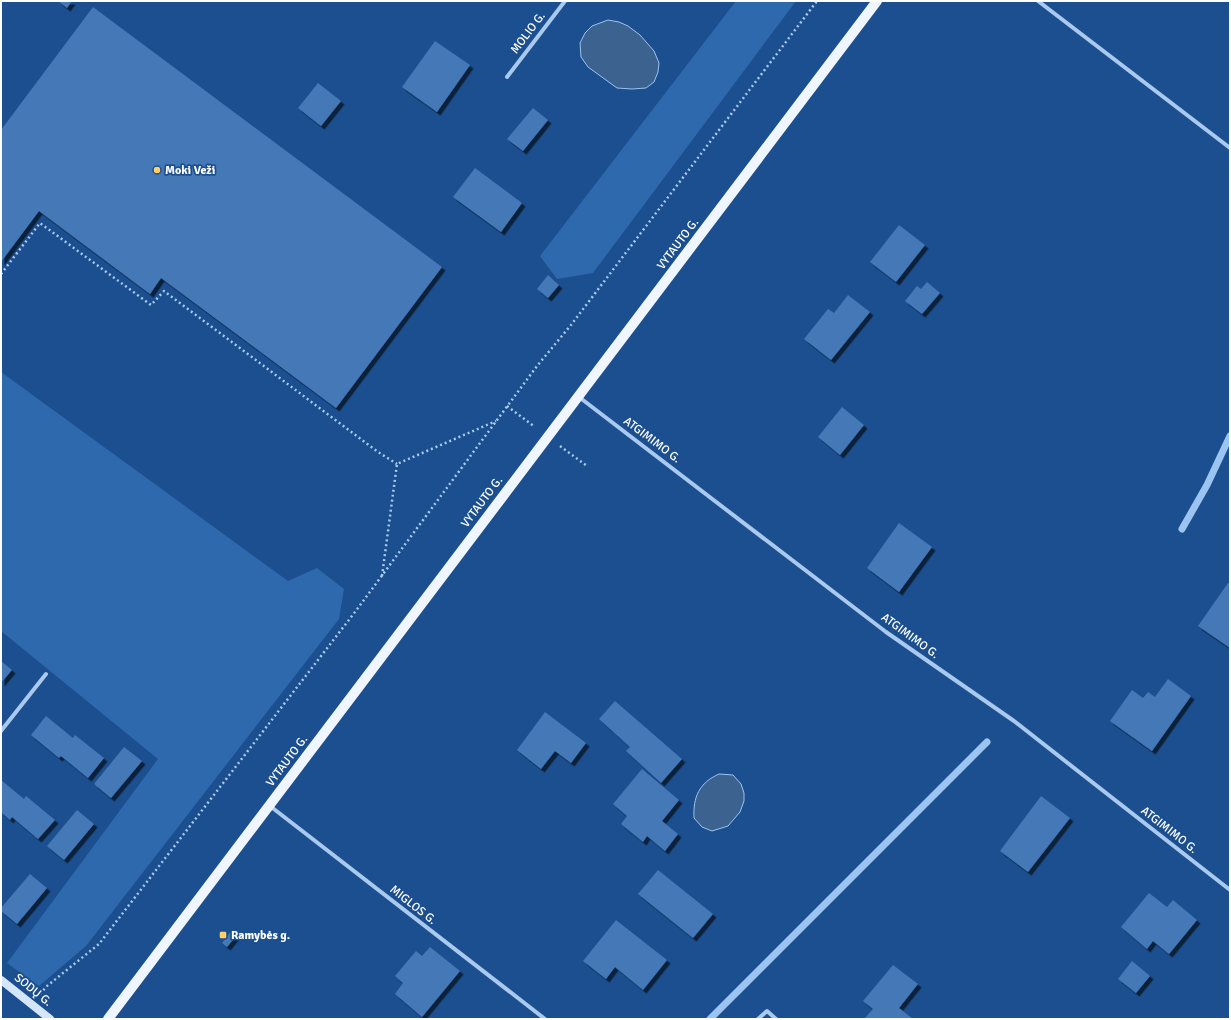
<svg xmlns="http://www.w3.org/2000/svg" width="1231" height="1020" font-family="Signika,sans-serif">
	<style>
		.green { fill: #2e69ad }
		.water { fill: #3c6290; stroke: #9cc4f0 }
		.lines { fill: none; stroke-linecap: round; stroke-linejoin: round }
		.stream { stroke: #9cc4f0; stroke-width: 7 }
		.building { fill: #4478b7; filter: url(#shadow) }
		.path { stroke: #a9c9ee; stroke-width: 2.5; stroke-dasharray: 2 3; stroke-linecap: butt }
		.minor { stroke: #a9c9ee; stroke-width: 4 }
		.secondary { stroke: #d6e6fa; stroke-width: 8 }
		.primary { stroke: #f0f6ff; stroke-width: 10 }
		.poi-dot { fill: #ffd166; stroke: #1b4f8f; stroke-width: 1.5 }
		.labels { text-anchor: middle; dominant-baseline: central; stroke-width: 3.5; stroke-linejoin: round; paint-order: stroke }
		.street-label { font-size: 12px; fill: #fff; stroke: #1b4f8f }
		.poi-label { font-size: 12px; font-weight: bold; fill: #fff; stroke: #1b4f8f; text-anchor: start }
	</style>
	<defs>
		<filter id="shadow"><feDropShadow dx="3.5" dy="3.5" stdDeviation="0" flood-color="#0009"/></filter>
	</defs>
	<rect width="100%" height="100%" fill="#1b4f8f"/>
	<path class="green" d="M736,1H796L593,273L557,279L540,256Z
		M1,372L288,581L317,568L344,589L339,619L86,946L39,986L7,963L158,759L1,631Z"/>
	<path class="water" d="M608,20L619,22L628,26L640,35L654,51L659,63L658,72L654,82L646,88L632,89L617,88L588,67L581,57L580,43L585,33L592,26Z
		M719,774L733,775L741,784L744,793V801L740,812L728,826L712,831L702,827L694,818C693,797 699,783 719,774Z"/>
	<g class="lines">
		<path class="stream" d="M1182,529L1207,485L1230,436
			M710,1019L987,742"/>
	</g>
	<path class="building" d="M58,1H72L67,8Z
		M93,7L442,267L336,408L161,278L150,294L39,211L1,262V130Z
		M435,41L470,65L437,112L402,87Z
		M318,83L341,101L321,126L298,108Z
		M533,108L548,120L523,151L507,139Z
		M475,168L522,203L501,232L453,197Z
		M899,225L925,245L896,282L870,262Z
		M548,275L559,285L548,298L537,289Z
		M927,282L940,293L922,314L905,301L917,286L921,289Z
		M848,295L870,312L831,360L804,339L828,309L834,313Z
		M842,407L864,425L840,455L818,437Z
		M899,523L932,547L899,592L867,568Z
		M1228,583L1230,584V648L1198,626Z
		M1,661L12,670L1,683Z
		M1168,679L1191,696L1152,751L1110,721L1132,690L1143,698L1148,692L1155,697Z
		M615,701L682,759L661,783L626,751L630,747L599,719Z
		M545,712L586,743L571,763L555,751L541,769L517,750Z
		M46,716L73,738L75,735L104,758L88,778L61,756L59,758L31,735Z
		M124,747L142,761L111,798L94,784Z
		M642,769L679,800L662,821L678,834L665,851L647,836L643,842L621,824L627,816L613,804Z
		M1,780L24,799L26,796L55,820L38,839L12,817L10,820L1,812Z
		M1041,796L1070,818L1028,872L1000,851Z
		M77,810L94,824L64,860L47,846Z
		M658,870L713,914L693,938L638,894Z
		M30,874L47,888L17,924L1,911V908Z
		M1149,893L1167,907L1173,900L1197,920L1169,954L1153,941L1147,949L1121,927Z
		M616,920L667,960L643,990L615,967L606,979L583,961Z
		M232,930L237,935L227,947L222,943Z
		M430,947L460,971L422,1017L395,994L403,983L395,976L416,951L422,956Z
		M1132,961L1150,976L1136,993L1118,979Z
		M893,965L918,984L899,1008L913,1019H864L873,1009L863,1001Z"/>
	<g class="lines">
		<path class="path" d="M1,274L40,223L151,305L164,291L378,452L397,464
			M507,406L535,427
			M560,446L587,466
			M382,576L397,464L496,421
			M40,994L47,986L99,944L355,612L537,366L571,325L817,1"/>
		<path class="minor" d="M1038,1L1230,148
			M507,77L565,1
			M579,397L886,632L1014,721L1230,890
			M1,731L46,674
			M270,806L545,1019
			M758,1019L767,1011L776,1019"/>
		<path class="secondary" d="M1,980L50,1019"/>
		<path class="primary" d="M108,1019L877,1"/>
	</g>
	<g class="poi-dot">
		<circle cx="157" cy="170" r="4"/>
		<rect x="219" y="931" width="8" height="8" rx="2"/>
	</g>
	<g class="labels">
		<g class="street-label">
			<text transform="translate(528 33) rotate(-53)">MOLIO G.</text>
			<text transform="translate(678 244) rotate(-53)">VYTAUTO G.</text>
			<text transform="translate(652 440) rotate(37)">ATGIMIMO G.</text>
			<text transform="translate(482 502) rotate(-53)">VYTAUTO G.</text>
			<text transform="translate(910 636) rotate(36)">ATGIMIMO G.</text>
			<text transform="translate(287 761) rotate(-53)">VYTAUTO G.</text>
			<text transform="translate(1169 830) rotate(38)">ATGIMIMO G.</text>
			<text transform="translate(413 905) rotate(38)">MIGLOS G.</text>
			<text transform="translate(33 990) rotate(39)">SODŲ G.</text>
		</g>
		<g class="poi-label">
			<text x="165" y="170">Moki Veži</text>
			<text x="231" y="935">Ramybės g.</text>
		</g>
	</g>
	<rect width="1231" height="1020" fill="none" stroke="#ffffff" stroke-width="4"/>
</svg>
